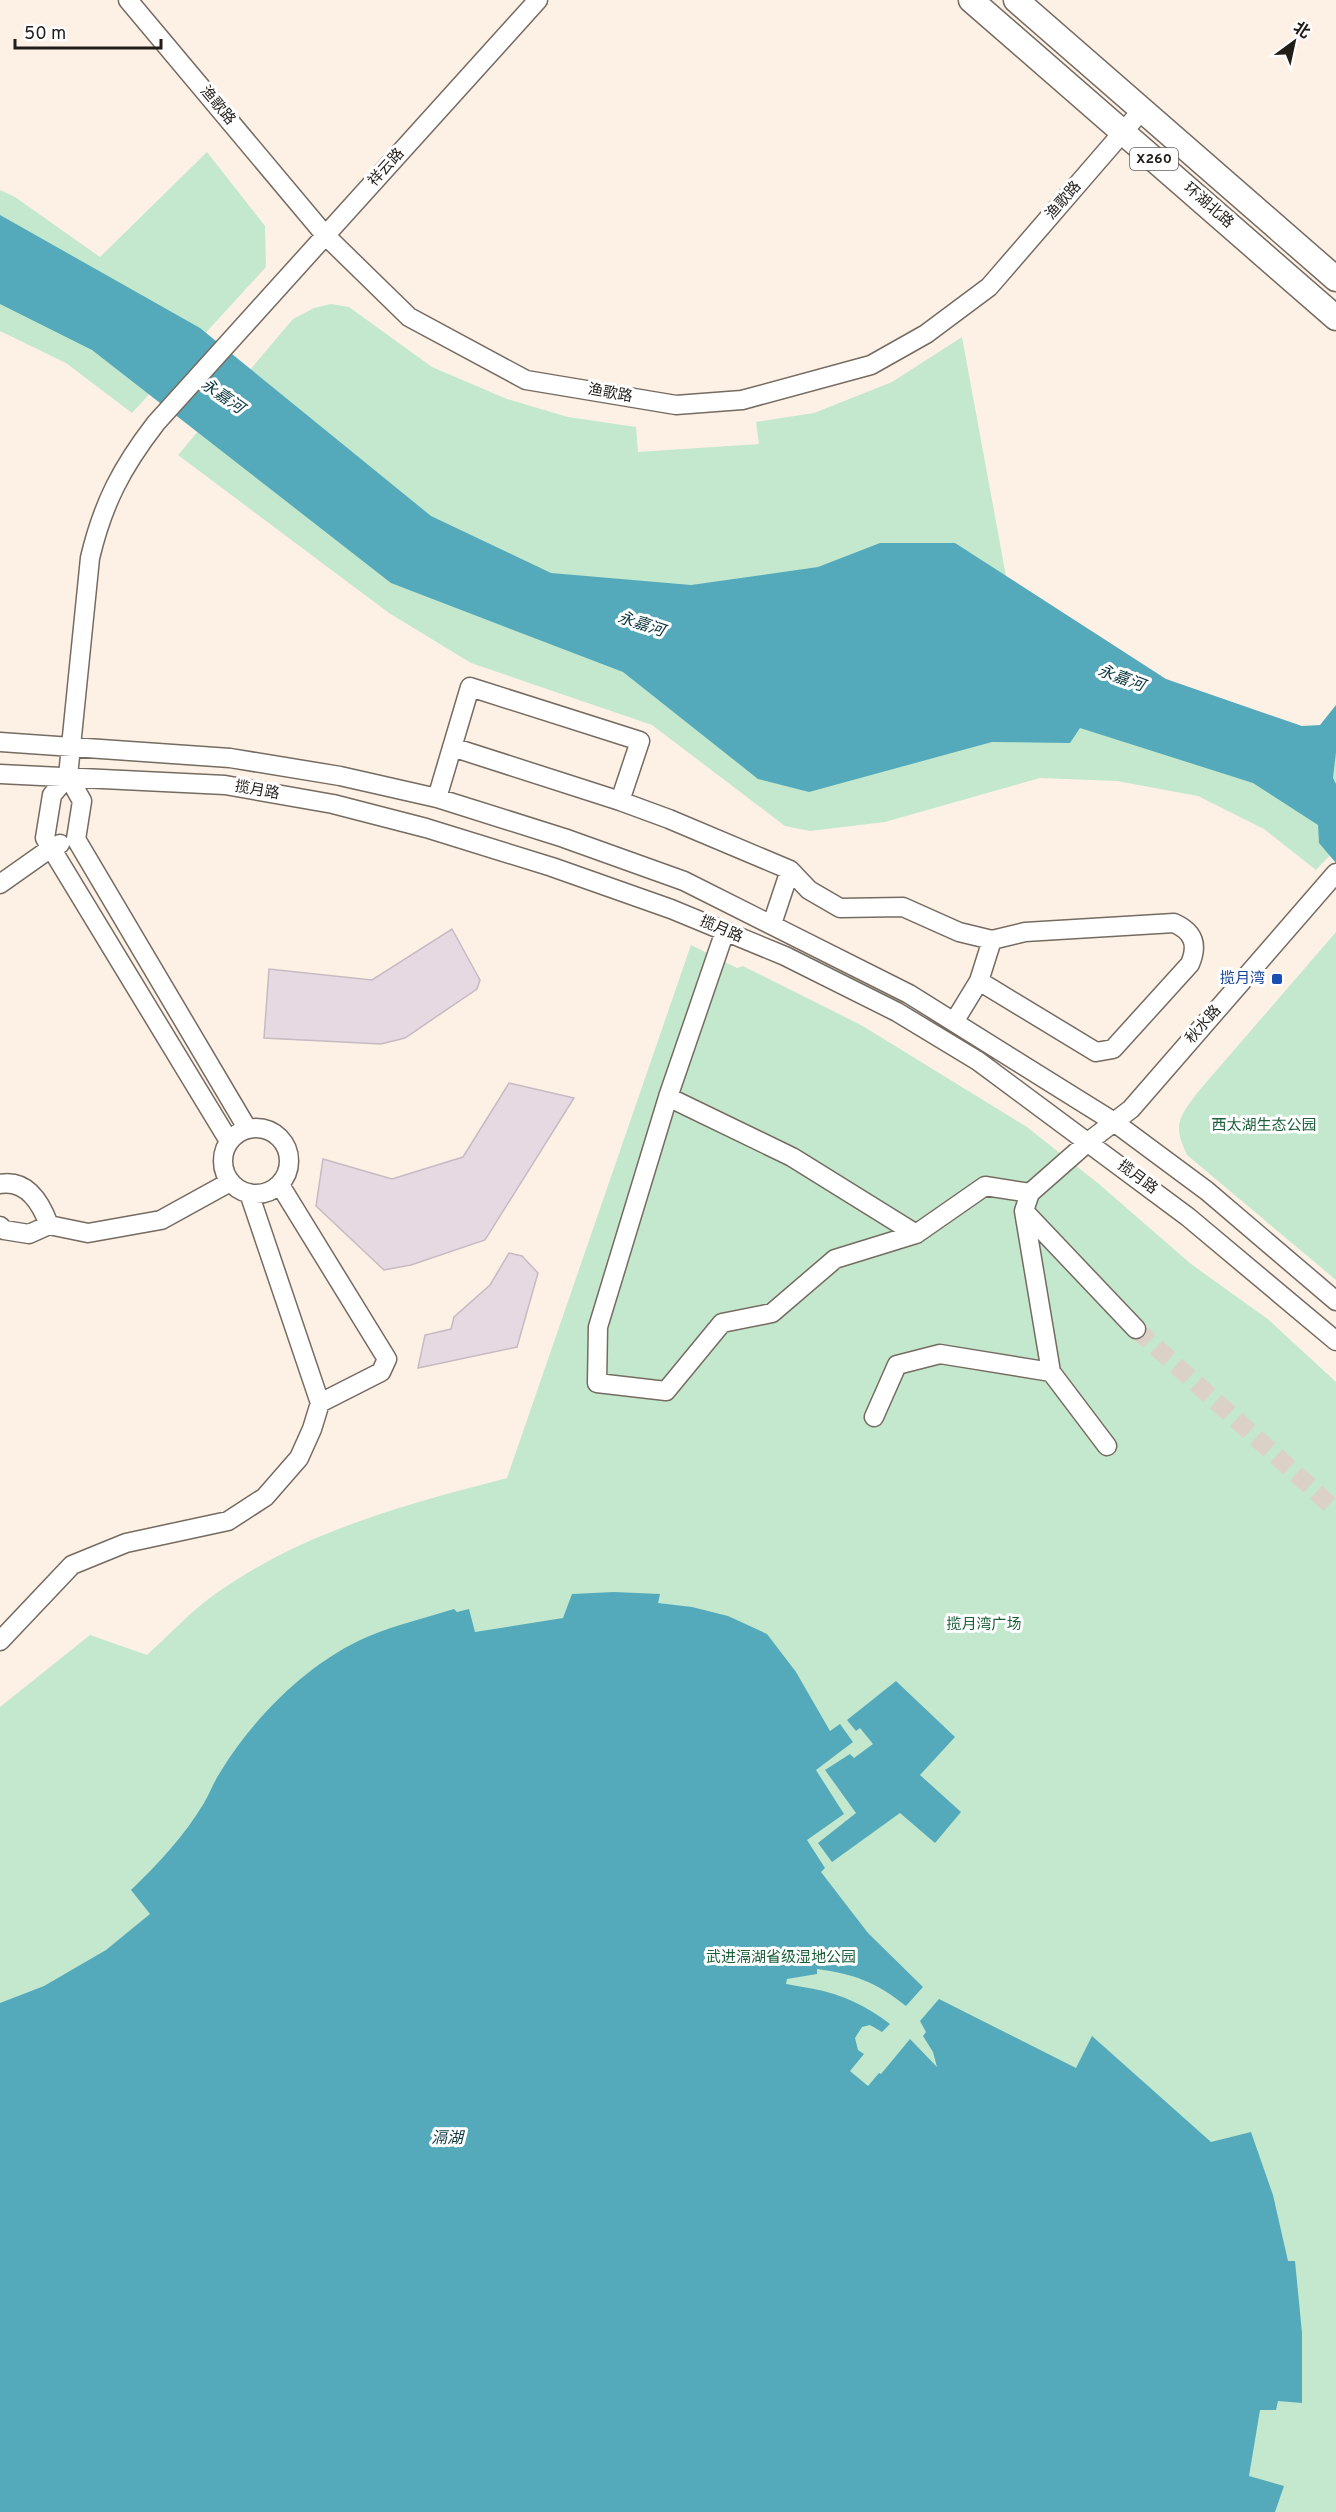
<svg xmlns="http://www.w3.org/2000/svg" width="1336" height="2512" font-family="Overpass,'Noto Sans SC',sans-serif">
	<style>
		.green { fill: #c3e8ce }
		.water { fill: #54aabb }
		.building { fill: #e7d9e2; stroke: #c7bac2; stroke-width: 1.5 }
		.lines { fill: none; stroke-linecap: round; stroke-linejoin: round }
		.minor-tunnel { stroke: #dcd1c7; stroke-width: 18; stroke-dasharray: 18 9; stroke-linecap: butt }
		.minor-casing { stroke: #756b61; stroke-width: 21 }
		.major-casing { stroke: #756b61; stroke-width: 27 }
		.minor { stroke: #fff; stroke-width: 18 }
		.major { stroke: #fff; stroke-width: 24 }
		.transit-dot { fill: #1a4fb4; stroke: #fff; stroke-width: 2 }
		.labels { text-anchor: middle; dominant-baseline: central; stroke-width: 6; stroke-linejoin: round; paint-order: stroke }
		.shield { fill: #fff; stroke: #64615e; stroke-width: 1.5 }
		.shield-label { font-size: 14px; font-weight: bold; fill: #211d19 }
		.street-label { font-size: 15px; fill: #211d19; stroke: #fff }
		.transit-label { font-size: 15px; fill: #164399; stroke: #fff; text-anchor: end }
		.park-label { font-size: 15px; fill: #1b5f39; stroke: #fff }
		.water-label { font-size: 16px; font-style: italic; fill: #0a343c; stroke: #fff }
	</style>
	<rect width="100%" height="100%" fill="#fdf1e6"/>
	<path class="green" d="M207,152L265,226L266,267L132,413L66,363L0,331V190L15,197L100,257Z
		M331,304L349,307L432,367L507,399L568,417L636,427L638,452L759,444L756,422L814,413L892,382L962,337L1026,685L1336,736V849L1316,870L1264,829L1198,796L1117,781L1040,778L885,822L810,831L785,826L652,725L471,663L389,613L178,455L293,319L314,308Z
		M1336,932V1280L1187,1155C1173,1125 1178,1119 1197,1093Z
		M691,945L737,968L743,966L861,1025L1027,1127L1099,1184L1191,1264L1269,1320L1336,1382V2512H0V1707L90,1635L147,1655C169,1635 191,1611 215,1594C304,1531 404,1505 507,1478Z"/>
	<path class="water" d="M0,215L200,328L431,516L551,573L691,585L818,567L880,543H955L1166,679L1302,726L1320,725L1336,705V752L1333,778L1336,784V863L1319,843L1318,825L1253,783L1080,728L1070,743L992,742L809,792L758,779L623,672L391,583L92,350L0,304Z
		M614,1592L660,1594L658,1603L692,1607L728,1616L767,1634L796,1672L830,1731L840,1724L853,1742L816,1770L844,1814L807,1840L825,1868L821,1872L868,1933L923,1987L906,2006C876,1982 854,1974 817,1969V1974L787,1979L786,1984C795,1986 805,1987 814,1989C842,1994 868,2007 890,2024L882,2032L870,2025L862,2027L855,2038L858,2050L864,2054L850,2071L868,2086L879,2073L881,2074L910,2039L937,2067L933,2052L923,2036L926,2032L920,2021L939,1999L1076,2068L1092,2036L1211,2142L1251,2132L1273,2195L1288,2261H1295L1302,2333V2403L1278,2401L1276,2410H1260L1249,2476L1284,2486L1275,2512H0V2003L44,1986L106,1950L150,1914L131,1890C158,1864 185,1835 204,1803C210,1793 214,1781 221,1771C254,1717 309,1662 367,1637C395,1625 425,1618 454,1609L457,1612L469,1609L475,1632L563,1618L572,1594Z
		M896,1681L955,1737L920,1775L961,1812L935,1843L900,1813L832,1862L818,1843L856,1813L825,1770L850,1754L854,1758L873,1744L860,1728L856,1731L847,1720Z"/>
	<path class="building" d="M452,929L480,980L477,989L405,1038L381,1044L264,1038L269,969L372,980Z
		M509,1083L574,1098L485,1240L411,1265L384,1270L316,1206L323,1159L392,1179L463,1157Z
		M509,1253L522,1256L538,1273L517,1347L418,1368L425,1335L451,1329L454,1317L490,1285Z"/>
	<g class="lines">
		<path class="minor-tunnel" d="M1136,1329L1336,1510"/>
		<g class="minor-casing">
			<path id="minor" d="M128,0L325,235L409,317L526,380L676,405L742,400L871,365L926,334L989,287L1142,110
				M0,742L230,758L340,776L437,798L564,838L684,881L909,994L1114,1122L1207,1191L1336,1301
				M452,747L620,801L669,819L790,870L772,924
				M0,774L225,785L333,804L426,828L552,867L671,909L785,956L897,1012L978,1061L1188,1217L1336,1341
				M68,776L52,795L45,838L229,1141
				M437,798L470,687L640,741L620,801
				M790,870L809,890L840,908L903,907L959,932L992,940L1025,932L1174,923C1194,932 1198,945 1190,964L1113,1049L1096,1052L979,981
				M0,884L51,848L60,844
				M725,931L668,1097L598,1327L597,1383L666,1391L722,1323L772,1313L835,1259L916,1234L985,1186L1030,1193L1088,1142L1131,1109L1336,873
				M954,1022L979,981L992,940
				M668,1097L792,1157L916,1234
				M223 1161a33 33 0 1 1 66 0a33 33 0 1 1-66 0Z
				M247,1128L76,839L82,801L68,776L90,558C103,503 122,467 156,423L538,0
				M0,1184C27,1179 41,1203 49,1225
				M280,1185L387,1359L381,1372L320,1403
				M1030,1193L1024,1211L1051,1372L1107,1446
				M1024,1211L1136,1329
				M0,1226L4,1230L29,1234L49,1225L88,1233L161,1220L230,1182
				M874,1417L897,1365L940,1354L1051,1372
				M0,1641L72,1565L126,1543L228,1521L265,1497L299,1458L312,1429L320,1403L249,1193"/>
		</g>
		<g class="major-casing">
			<path id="major" d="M971,0L1336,318
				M1016,0L1336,279"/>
		</g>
		<use href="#minor" class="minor"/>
		<use href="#major" class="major"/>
	</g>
	<rect class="transit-dot" x="1271" y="973" width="12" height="12" rx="3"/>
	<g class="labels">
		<rect class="shield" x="1130" y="148" width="48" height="22" rx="4.5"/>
		<g class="shield-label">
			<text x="1154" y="159">X260</text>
		</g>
		<g class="street-label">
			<text transform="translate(217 106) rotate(50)">渔歌路</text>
			<text transform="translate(387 168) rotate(-48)">祥云路</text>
			<text transform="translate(1064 201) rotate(-49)">渔歌路</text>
			<text transform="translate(1208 206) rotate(41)">环湖北路</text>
			<text transform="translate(610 394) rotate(10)">渔歌路</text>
			<text transform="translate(257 791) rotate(10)">揽月路</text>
			<text transform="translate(721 930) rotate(23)">揽月路</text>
			<text transform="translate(1204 1025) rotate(-49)">秋水路</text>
			<text transform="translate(1137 1178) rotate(37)">揽月路</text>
		</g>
		<g class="transit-label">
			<text x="1265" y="979">揽月湾</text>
		</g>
		<g class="park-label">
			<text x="1264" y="1126">西太湖生态公园</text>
			<text x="984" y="1625">揽月湾广场</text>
			<text x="781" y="1958">武进滆湖省级湿地公园</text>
		</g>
		<g class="water-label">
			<text transform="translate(222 397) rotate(35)">永嘉河</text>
			<text transform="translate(641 625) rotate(18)">永嘉河</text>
			<text transform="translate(1121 679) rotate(20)">永嘉河</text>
			<text x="447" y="2139">滆湖</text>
		</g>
	</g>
	<g transform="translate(1294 42) rotate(33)" stroke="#ffffff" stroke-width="4.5" paint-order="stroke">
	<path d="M0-4.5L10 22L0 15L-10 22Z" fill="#211d19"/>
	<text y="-9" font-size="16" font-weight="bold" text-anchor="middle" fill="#211d19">北</text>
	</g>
	<path d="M15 39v9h146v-9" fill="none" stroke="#211d19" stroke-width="3"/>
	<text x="24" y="39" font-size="18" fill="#211d19" stroke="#ffffff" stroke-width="4.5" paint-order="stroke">50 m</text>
</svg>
